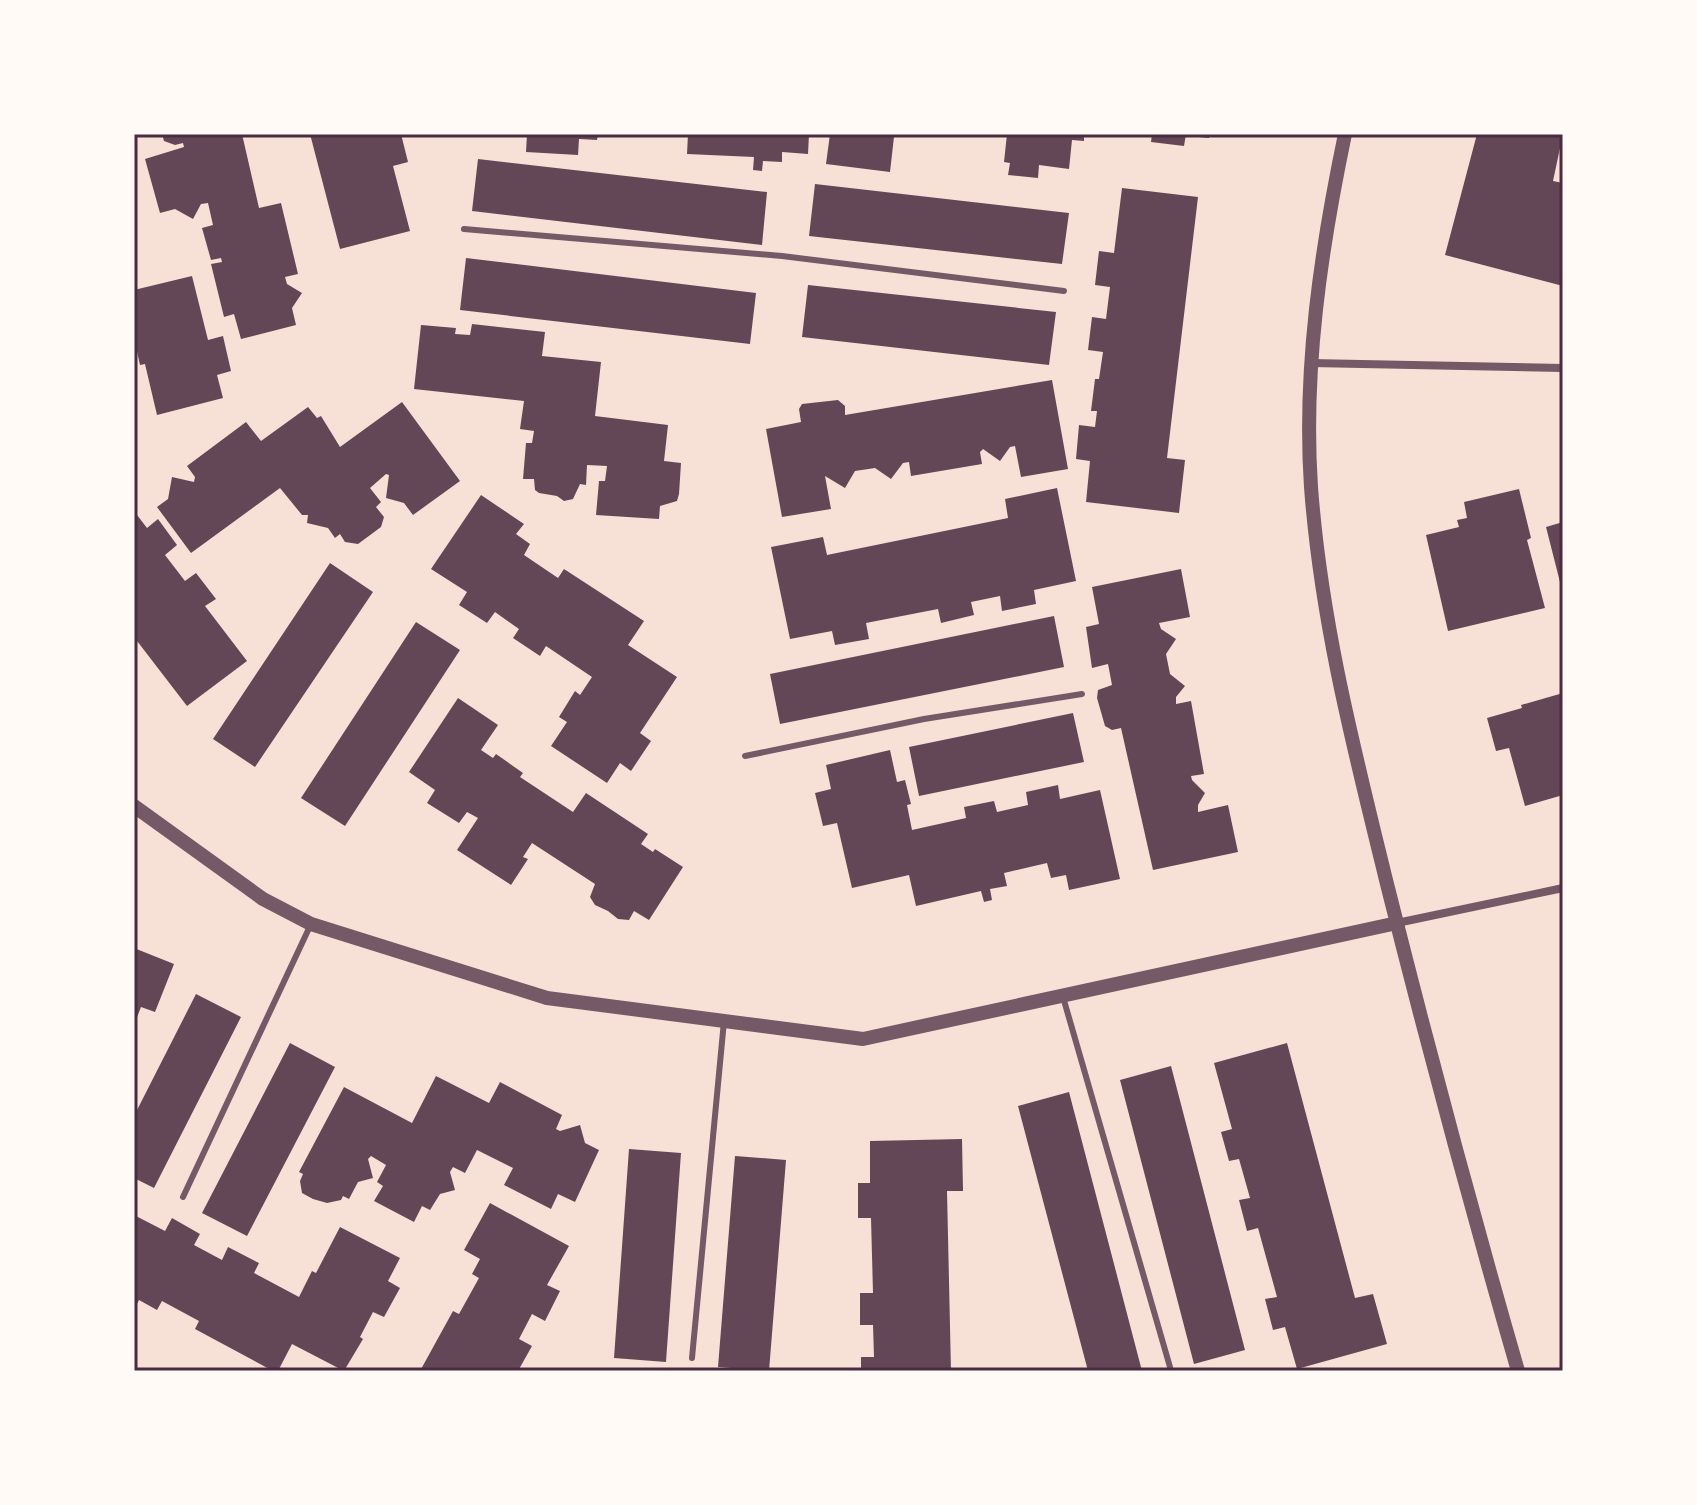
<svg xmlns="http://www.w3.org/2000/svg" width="1697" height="1505" font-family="Merriweather,serif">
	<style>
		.building { fill: #644757 }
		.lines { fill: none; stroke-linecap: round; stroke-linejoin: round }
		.service { stroke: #755966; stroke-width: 6 }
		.minor { stroke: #755966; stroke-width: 8 }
		.tertiary { stroke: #755966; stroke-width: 14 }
		.neatline { fill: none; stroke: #4a2c40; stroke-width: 3 }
	</style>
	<rect width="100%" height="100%" fill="#f7e1d7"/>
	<path class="building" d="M162,134H242L259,208L281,203L298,274L285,277L287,284L302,293L292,308L296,325L241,339L234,314L224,317L211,264L222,262L221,258L211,260L202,228L213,225L208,203L201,204L193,219L175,209L160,213L145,159L184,147L183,143L175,145L164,141Z
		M310,134H386V137L401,134L408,162L393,166L410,231L340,249Z
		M527,134H598L597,140L579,139L578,155L526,152Z
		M688,134H809L808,154L782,152V162L763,161L762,171L753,170L754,157L687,154Z
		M830,134H888V137H894L890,172L826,164Z
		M1007,134H1084V141L1072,140L1069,169L1039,165L1038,178L1008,175L1010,163L1004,162Z
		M1152,134H1186L1184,146L1151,142Z
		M1189,134H1209V138L1189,136Z
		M1477,134H1563L1553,181L1563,183V286L1445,255Z
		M478,159L767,192L762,245L472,211Z
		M815,184L1069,213L1062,264L809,236Z
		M1122,188L1198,197L1167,458L1185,460L1179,513L1086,502L1090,461L1076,459L1079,425L1095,427L1097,411H1091L1095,379H1099L1103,352L1088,350L1092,317L1106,319L1110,287L1095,285L1099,251L1114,253Z
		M466,258L756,293L750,344L460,310Z
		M192,276L208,340L223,336L231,371L217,375L223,398L157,415L145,364L140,365L134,338V290Z
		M808,285L1056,312L1049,365L802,337Z
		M472,324L545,332L542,356L601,362L595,416L668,425L664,461L681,463L679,494L677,501L660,506L659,519L596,515L599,481H605L607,466L587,465L586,485L580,484L573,499L564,501L557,496L539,493L535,490L534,479H523L526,443H532L534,431L520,429L524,401L414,389L421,325L456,328L455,334L470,335Z
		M1052,380L1068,469L1021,477L1015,446L1010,447L1000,461L983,449L980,452L982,464L911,476L909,462L903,463L891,479L875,468L855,471L845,488L825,476L831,509L782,517L766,429L801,422L799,409L802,404L838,400L845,406V415Z
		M402,402L460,481L413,515L404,503L386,498L389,475L386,474L370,488L381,502L376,507L384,517L381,527L358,544L345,542L340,534L335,538L328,528L307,523L308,515H302L280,488L191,553L157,507L168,499L172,477L194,482L195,477L187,466L246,422L261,441L308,407L317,418L321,416L340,447Z
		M1057,488L1076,581L1034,590L1036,604L1002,611L1000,596L971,602L974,615L941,623L938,609L866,623L869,639L835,645L832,631L790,639L771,547L823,537L827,555L1008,518L1005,499Z
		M1519,489L1531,538L1527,540L1545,608L1448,631L1426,535L1459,527L1457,520L1467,518L1464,502Z
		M481,495L524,524L516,534L530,544L524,555L558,578L564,569L644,621L628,645L677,677L640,733L651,741L631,771L620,763L607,783L551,746L567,722L559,717L575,691L580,695L592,677L546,646L540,656L513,638L519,629L495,612L487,623L459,605L467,592L431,569Z
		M134,511L147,528L158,519L177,545L165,555L185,581L196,573L216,599L205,606L247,661L187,706L134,637Z
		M1563,522V589L1562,590L1546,527Z
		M330,563L373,592L255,767L213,739Z
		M1181,569L1190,617L1159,623L1161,629L1176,639L1166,654L1170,674L1185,686L1176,697V704L1191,701L1204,774L1191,776L1192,780L1205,793L1198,805V812L1228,805L1238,852L1153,870L1121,728L1112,730L1105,726L1097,698L1098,690L1112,685L1108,664L1092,668L1086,627L1099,624L1092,587Z
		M1054,616L1064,667L780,724L770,674Z
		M416,622L460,650L345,826L301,798Z
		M1563,693V795L1525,806L1509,748L1496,751L1487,718L1522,708L1521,705Z
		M458,698L498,725L481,750L493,758L496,754L523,773L520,777L573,812L586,793L648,834L641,844L653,852L655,849L683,867L649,920L634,911L629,920L618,919L608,911L595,905L590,897L595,884L532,843L523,857L528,859L511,885L457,850L478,818L467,812L459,823L427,803L435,790L409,772Z
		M1073,713L1084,762L919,796L909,747Z
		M890,750L897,782L905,780L911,804L907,805L912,830L966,818L964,807L994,801L997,812L1028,805L1026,792L1058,785L1060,799L1100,790L1120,879L1069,890L1066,875L1051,878L1047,863L1004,873L1007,886L990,889L992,900L984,902L981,891L916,906L909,875L852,888L837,823L823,826L815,793L831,789L826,765Z
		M134,948L174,964L155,1012L141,1007L134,1025Z
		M196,994L241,1017L154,1188L134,1178V1116Z
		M290,1043L335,1067L247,1236L202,1213Z
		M1287,1043L1355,1298L1373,1294L1387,1344L1297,1369L1285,1327L1273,1330L1265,1299L1277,1297L1258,1228L1247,1231L1239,1200L1250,1198L1239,1159L1229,1161L1221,1132L1232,1129L1214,1063Z
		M1171,1066L1245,1350L1194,1364L1120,1080Z
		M436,1076L489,1103L500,1082L562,1115L556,1129L560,1131L580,1125L585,1143L599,1150L575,1202L558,1194L551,1209L504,1185L513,1168L477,1150L465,1173L453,1167L450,1172L455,1190L440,1194L430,1210L422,1206L414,1222L374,1201L383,1186L377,1182L386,1165L371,1156L368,1159L373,1178L358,1182L349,1199L343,1196L341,1200L327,1203L313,1199L302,1193L300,1181L303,1174L299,1172L344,1087L412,1123Z
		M1069,1092L1142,1371H1088L1018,1106Z
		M962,1139L963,1191H947L951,1371H861V1357H874L873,1325H860V1293H873L871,1218H858V1183H870V1141Z
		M629,1149L681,1153L666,1362L614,1358Z
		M735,1156L786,1160L769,1371L718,1367Z
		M490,1203L569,1246L547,1285L560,1291L545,1321L532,1314L519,1339L532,1346L518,1371H420L453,1311L459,1314L479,1278L472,1274L480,1259L464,1250Z
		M134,1215L165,1231L172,1218L200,1234L194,1245L222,1260L228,1247L259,1263L254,1273L299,1297L312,1271L316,1273L340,1227L400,1258L388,1281L400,1288L384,1317L373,1312L360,1337L363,1339L344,1371L292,1344L278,1371H273L195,1329L199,1321L162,1301L157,1310L139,1300L134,1310Z"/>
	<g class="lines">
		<path class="service" d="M464,229L782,256L1064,291
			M745,756L924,719L1082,694
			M1063,997L1170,1367
			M183,1197L311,924
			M692,1358L724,1021"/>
		<path class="minor" d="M1311,363L1563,368
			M1397,923L1563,888"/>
		<path class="tertiary" d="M1345,134C1321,249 1303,369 1311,487C1321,622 1354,749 1386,880C1427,1044 1471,1208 1518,1371
			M134,806L263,899L311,924L547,998L863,1039L1397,923"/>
	</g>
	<rect width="1697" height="1505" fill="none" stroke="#fffaf5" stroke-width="272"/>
	<rect x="136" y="136" width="1425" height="1233" class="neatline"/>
</svg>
